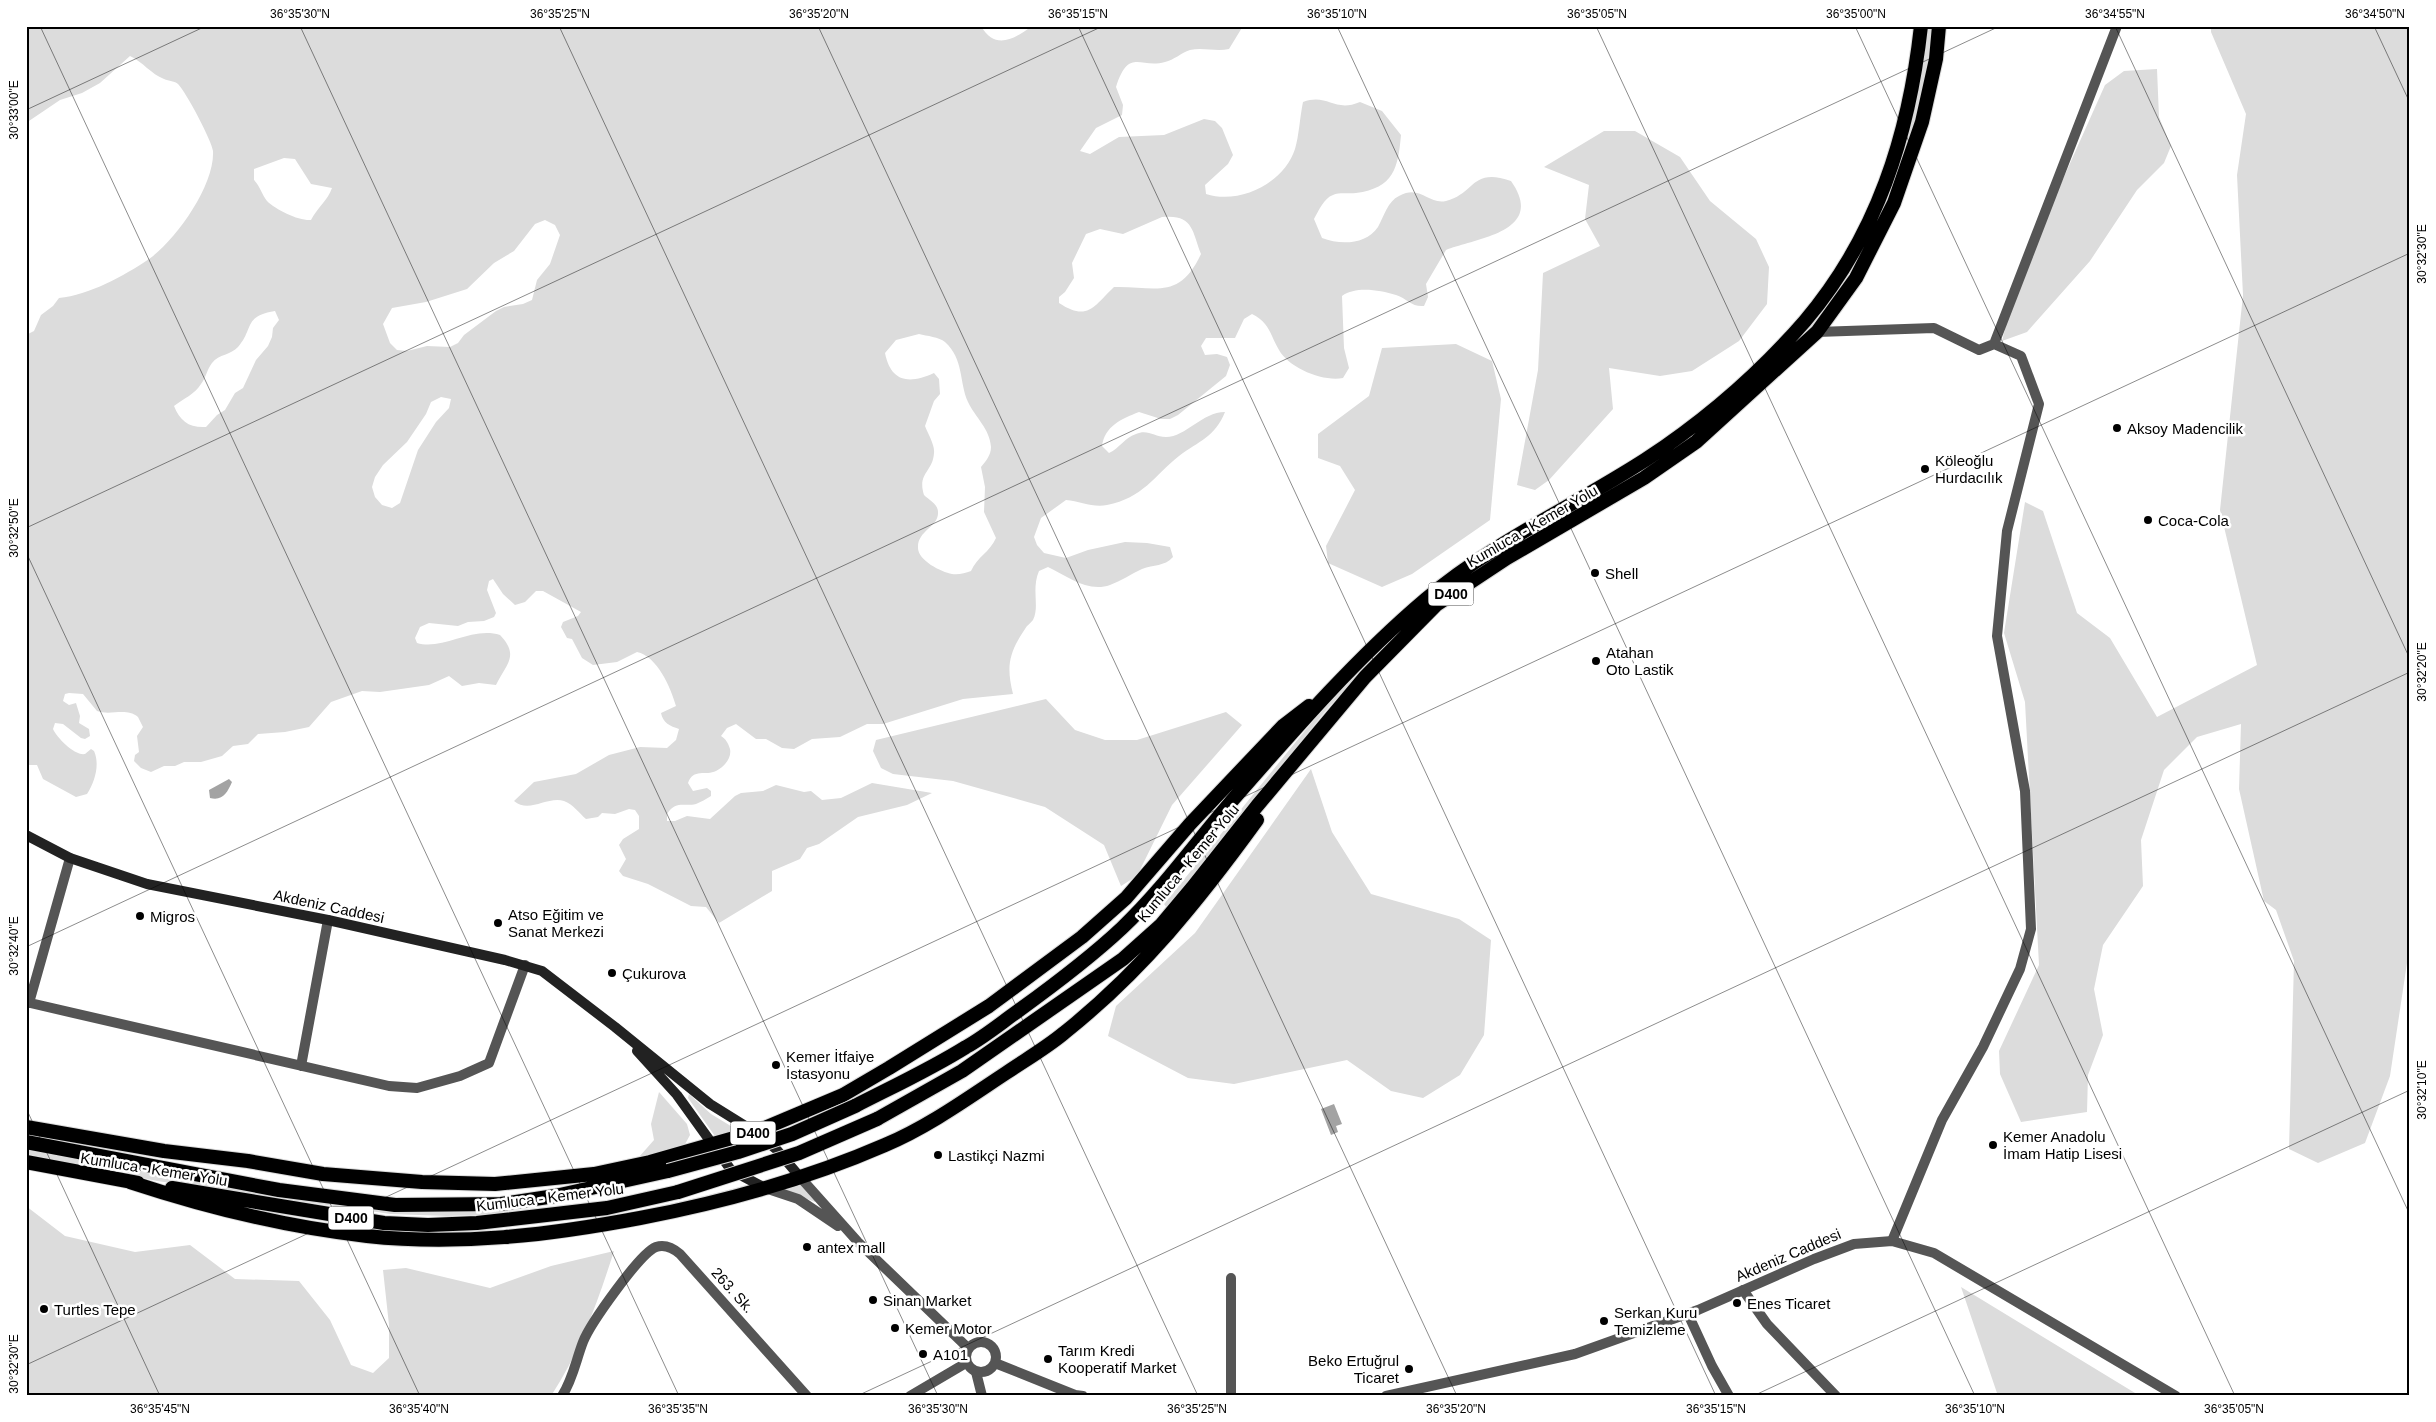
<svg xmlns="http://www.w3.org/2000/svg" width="2436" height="1422" font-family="Helvetica,sans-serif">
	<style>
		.green { fill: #dcdcdc; fill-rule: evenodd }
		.water { fill: #a3a3a3 }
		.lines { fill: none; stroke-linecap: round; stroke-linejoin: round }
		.trunk-casing { stroke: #dbdbdb; stroke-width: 16 }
		.minor { stroke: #555; stroke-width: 10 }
		.tertiary { stroke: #555; stroke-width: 10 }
		.secondary { stroke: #222; stroke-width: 10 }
		.trunk { stroke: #000; stroke-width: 14 }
		.trunk-bridge-casing { stroke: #dbdbdb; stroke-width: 16; stroke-linecap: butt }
		.trunk-bridge { stroke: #000; stroke-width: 14 }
		.ticks { fill: none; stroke: #000; stroke-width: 1; stroke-opacity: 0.45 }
		.poi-dot { fill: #000; stroke: #fff; stroke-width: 2 }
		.labels { text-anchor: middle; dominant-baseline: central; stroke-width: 5; stroke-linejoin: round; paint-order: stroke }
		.shield { fill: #fff; stroke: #4c4c4c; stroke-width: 1 }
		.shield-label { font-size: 14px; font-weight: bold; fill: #000 }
		.poi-label { font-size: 15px; fill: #000; stroke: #fff; text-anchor: start }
		.street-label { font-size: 15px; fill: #000; stroke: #fff }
		.neatline { fill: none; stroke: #000; stroke-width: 2 }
		.ticks-label { font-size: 12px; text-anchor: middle; fill: #000 }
	</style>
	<rect width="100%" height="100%" fill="#fff"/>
	<path class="green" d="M26,26H981C995,50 1013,40 1032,26H1243L1229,49C1216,52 1203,47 1190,50C1181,53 1174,60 1165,62C1140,69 1129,47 1116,87L1123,105L1122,115L1096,128L1080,151L1090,154L1119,137L1164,135L1204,119L1215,121L1222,128L1233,155L1228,164L1205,185L1206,194C1240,205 1284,183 1295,149C1299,136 1300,116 1303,102C1328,93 1334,113 1360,102L1382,111L1401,135C1398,168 1394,188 1356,193C1349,194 1339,192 1333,195C1324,198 1318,212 1314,219L1322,238C1340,245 1366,245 1378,227C1384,216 1388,201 1399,196C1421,184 1428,205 1446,201C1475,194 1471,167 1511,181C1547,232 1476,238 1446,250L1426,284L1428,297L1424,306C1411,307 1408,299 1396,295C1379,290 1356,286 1342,296L1344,348L1349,368L1343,378C1323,382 1289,368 1279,350C1270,335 1270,323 1252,314L1244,319L1235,338H1206L1201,346L1205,355L1217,354L1227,357L1230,365L1226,376L1178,415L1170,419H1161L1139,412C1121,419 1105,426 1102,446L1109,453C1120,448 1124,438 1136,434C1148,429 1154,437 1166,437C1186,437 1202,412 1225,412C1215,437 1199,441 1179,456C1154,476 1143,498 1107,505C1093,508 1080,501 1066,500L1041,518L1034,537L1037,545L1044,553L1066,558L1088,550L1125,542L1147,543L1170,547L1173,557C1164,567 1154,564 1142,569C1131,574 1121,581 1110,585C1088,593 1067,576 1048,567L1039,571C1031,590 1040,606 1033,620C1031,623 1027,625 1025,629C1009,653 1006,666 1013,694L963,699L883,724H867L840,737L812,739L794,749L782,748L766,739H756L736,724L727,728L721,736C726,739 728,743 730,749C732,758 724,767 716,771C706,776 693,768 688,783L693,791L707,788L711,791V796C706,799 701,802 696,804C684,807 676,800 667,814V821H675L687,816L710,819L735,796L741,793L763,791L776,785L804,792L811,791L822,800L841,798L872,783L932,793L907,805L858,817L819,844L807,848L800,859L772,871V891L719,923L706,907L691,906L648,884L623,876L619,871L626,859L619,845L623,839L639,829V816L635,810L629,809L615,814L602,813L598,817L586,819C579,813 573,804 564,801C547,796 529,814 514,801L534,782L576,774L609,755L640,747L667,748L676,740L679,729C670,726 663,723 661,713L676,706C671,688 657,656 637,652L617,662L593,665L582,658L572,639L567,638L561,627L563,622L578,616L581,612L543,591H536L525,602L515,605L503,594L493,579L489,581L487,590L496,613L494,617L484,621L468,622L458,626L429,623L420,627L415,638L417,643C442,651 472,626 500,635C520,656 506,664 496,685L479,683L462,686L449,676L429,685L380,692L362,691L331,702L309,727L285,732L258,734L248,744L233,746L222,756L201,762H184L175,766H164L151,772L141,768L134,761L135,755L139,752L137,736L143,727L138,717C126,707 111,716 97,711L83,694L69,693L65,694L63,701L69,705L76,703L80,716L79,723L89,729L90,736L85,739L81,738L63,724L55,723L53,729C57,738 75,756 85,754L91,749L94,751C100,764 95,782 87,794L76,797L43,779L37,765H26V335L34,331L41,315L53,306L59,298C89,295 124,276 149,259C176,240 215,185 213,151C212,141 186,92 178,84C175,81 169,81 164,79C151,74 143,62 130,56L100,83L82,93L60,100L26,123ZM284,158L295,159L311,184L332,188C328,200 317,208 311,220C299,221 276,210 267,201C262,195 260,186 254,180V169ZM1162,217C1193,214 1192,230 1201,254C1179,301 1155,286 1114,287C1094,306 1088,322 1059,303V297L1065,292L1074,278L1072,263L1086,234L1100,229L1123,234ZM545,220L555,225L560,235L550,264L537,280L532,300L523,304L504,307L496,311L464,335L458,343L450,347L427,346L407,351L397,350L390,343L383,324L392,308L426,302L467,289L494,263L514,251L535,224ZM275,311L279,320L273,328L272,337L268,346L256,360L243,388L235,393L225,410L217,415L206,427C189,428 180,421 174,406C183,399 195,394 201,384C206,378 207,369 212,363C219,354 231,355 238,347C254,329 243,316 275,311ZM919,334C927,336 939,337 945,342C964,359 959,382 968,402C975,417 990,429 991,447C991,455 986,461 981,467L985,487L984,512L996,538C990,552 977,557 971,571C965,573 959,575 952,574C941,572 917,560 918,547C918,530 939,527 938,512C938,504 929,500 924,495C917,473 933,472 934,453C935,445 928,434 925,426L934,401L940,394L939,379L934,373C910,384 891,383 885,353L896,340ZM441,397L451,399L449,408L436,422L418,450L400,503L392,508L382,505L375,497L372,487L375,477L383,465L407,442L426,414L431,402Z
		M1928,26H1933L1932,51L1918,114L1892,199L1866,250L1832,304L1811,329L1700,433L1386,647L1328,708L1167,908L1164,904L1325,706L1382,645L1471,571L1644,468L1829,300L1913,112L1926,49Z
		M2211,26H2410V943L2390,1076L2365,1143L2318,1163L2289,1149L2294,961L2276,910L2264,901L2239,789L2241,724L2197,737L2164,770L2141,840L2143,886L2103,945L2094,989L2103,1035L2088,1075L2087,1112L2021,1122L2000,1074L1999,1051L2039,965L2025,702L2004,633L2025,502L2043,511L2077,613L2110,638L2157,717L2257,665L2220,510L2243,295L2237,175L2246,114L2211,32Z
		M2157,69L2159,117L2171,146L2164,163L2137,190L2090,261L2027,332L2002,341L2017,282L2105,85L2124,71Z
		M1604,131H1635L1680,157L1710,201L1756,239L1769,267L1767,304L1739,341L1692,371L1660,376L1609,368L1613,409L1549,480L1535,490L1517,485L1538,370L1543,273L1600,246L1585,219L1589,185L1544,167Z
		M1456,344L1492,361L1501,399L1490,520L1412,574L1382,587L1328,563L1326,546L1355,490L1340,466L1318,458V434L1369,396L1382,348Z
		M1046,699L1075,730L1105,740H1137L1226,712L1242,725L1172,805L1137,876L1121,886L1104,845L1045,807L953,781L893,774L881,768L873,751L876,740Z
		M1311,769L1332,832L1371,894L1459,919L1491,940L1484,1035L1460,1075L1423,1098L1391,1091L1347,1060L1234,1084L1188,1078L1108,1036L1116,1006L1195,933Z
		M659,1092L687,1124L690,1135L684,1146L639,1157L654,1140L651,1124Z
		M689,1094L711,1114L739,1131L717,1139L688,1098Z
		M26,1148L156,1175L392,1209L446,1212L502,1210L504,1214L447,1216L391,1214L157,1181L26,1154Z
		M801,1182L816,1199L815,1202L784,1190Z
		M26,1206L65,1236L135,1252L190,1245L235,1279L299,1281L330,1320L351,1365L373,1373L389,1358V1325L383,1270L406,1268L490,1288L551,1266L614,1251C598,1301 580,1352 551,1396H26Z
		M1961,1287L2140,1396H1998Z"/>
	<path class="water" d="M229,779L232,782C227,793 223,801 210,798L209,790Z
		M1334,1104L1342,1124L1336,1126L1338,1132L1331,1135L1321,1109Z"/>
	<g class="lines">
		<g class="trunk-casing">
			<path id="trunk" d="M855,1106C892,1087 931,1069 966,1047C984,1037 1001,1023 1018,1011C1054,985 1090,958 1122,928C1162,890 1194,845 1230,803C1292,732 1354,660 1426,599C1492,543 1572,507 1645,460C1703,422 1759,374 1805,321C1877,236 1909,135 1921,26
				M877,1119L962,1071L1123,959L1161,925L1192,888L1257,806L1365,677L1436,605L1507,558L1644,478L1696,442L1817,332L1856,278L1894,203L1922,122L1936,59L1939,26
				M26,1127L164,1151L248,1161L323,1174L422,1182L495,1184L594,1174L650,1162L755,1132L843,1095L889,1068L989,1006L1082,937L1126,898L1190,824L1283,726L1309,706
				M26,1142L279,1190L395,1205L501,1204L555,1196L668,1171
				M26,1162L138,1183
				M130,1182C206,1207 286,1227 367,1236C458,1246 550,1235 640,1218C724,1202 807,1179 885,1145C928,1127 968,1098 1006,1073C1025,1060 1046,1048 1064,1033C1142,971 1199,900 1257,820
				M172,1188L384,1223L428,1225L477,1223L607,1208L678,1192"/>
		</g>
		<path class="minor" d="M1817,332L1934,328L1979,350L1994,344
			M26,1002L389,1086L417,1088L460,1076L489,1063L525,965
			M29,1003L70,858
			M301,1066L328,920
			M1892,1241L1942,1120L1983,1047L2020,969L2031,929L2025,791L1997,636L2007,531L2039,404L2021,356L1994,344L2117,26
			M1231,1278V1396
			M1743,1290L1767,1324L1836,1396
			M1688,1314L1712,1366L1729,1396
			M976,1372L982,1396
			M562,1396C573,1379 576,1360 583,1342C590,1324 640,1253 656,1247C665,1244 673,1248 680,1254L807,1396
			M910,1396L966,1363"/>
		<path class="tertiary" d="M800,1177L858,1242L968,1348
			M765,1188L798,1199L838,1226
			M966 1357a15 15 0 1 1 30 0a15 15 0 1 1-30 0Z
			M995,1363L1075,1395L1083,1396
			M1386,1396L1575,1354L1698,1310L1814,1259L1854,1244L1892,1241L1934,1253L2176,1396"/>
		<path class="secondary" d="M26,835L70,858L147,884L328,920L505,960L542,971L615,1027L710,1104L755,1132L777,1150L800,1177
			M637,1051L677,1095L731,1170L765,1188"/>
		<use href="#trunk" class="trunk"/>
		<g class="trunk-bridge-casing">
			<path id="trunk-bridge" d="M668,1171L738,1152L792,1134L855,1106
				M678,1192L799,1153L877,1119"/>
		</g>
		<use href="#trunk-bridge" class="trunk-bridge"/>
	</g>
	<path class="ticks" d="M40,26L679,1396M300,26L938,1396M559,26L1198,1396M818,26L1457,1396M1078,26L1716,1396M1337,26L1975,1396M1596,26L2235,1396M1855,26L2410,1215M2115,26L2410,659M2374,26L2410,103M26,110L206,26M26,528L1103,26M26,552L420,1396M26,947L2000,26M26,1108L160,1396M26,1365L2410,253M857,1396L2410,672M1753,1396L2410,1090"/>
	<g class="poi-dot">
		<circle cx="2117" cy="428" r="5"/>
		<circle cx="1925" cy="469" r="5"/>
		<circle cx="2148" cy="520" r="5"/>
		<circle cx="1595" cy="573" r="5"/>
		<circle cx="1596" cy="661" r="5"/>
		<circle cx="140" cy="916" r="5"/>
		<circle cx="498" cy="923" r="5"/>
		<circle cx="612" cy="973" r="5"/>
		<circle cx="776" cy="1065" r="5"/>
		<circle cx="1993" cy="1145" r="5"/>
		<circle cx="938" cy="1155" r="5"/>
		<circle cx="807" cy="1247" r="5"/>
		<circle cx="873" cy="1300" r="5"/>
		<circle cx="1737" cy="1303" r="5"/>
		<circle cx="44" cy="1309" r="5"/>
		<circle cx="1604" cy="1321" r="5"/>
		<circle cx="895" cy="1328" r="5"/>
		<circle cx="923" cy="1354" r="5"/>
		<circle cx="1048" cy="1359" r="5"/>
		<circle cx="1409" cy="1369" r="5"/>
	</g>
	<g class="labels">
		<g class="shield">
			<rect x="1428.5" y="582.5" width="45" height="23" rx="4"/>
			<rect x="730.5" y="1121.5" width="45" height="23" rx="4"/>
			<rect x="328.5" y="1206.5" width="45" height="23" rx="4"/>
		</g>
		<g class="shield-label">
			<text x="1451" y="594">D400</text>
			<text x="753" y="1133">D400</text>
			<text x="351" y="1218">D400</text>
		</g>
		<g class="poi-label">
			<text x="2127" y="428">Aksoy Madencilik</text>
			<text x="1935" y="460">Köleoğlu<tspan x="1935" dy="17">Hurdacılık</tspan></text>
			<text x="2158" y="520">Coca-Cola</text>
			<text x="1605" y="573">Shell</text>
			<text x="1606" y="652">Atahan<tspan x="1606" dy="17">Oto Lastik</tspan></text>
			<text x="508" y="914">Atso Eğitim ve<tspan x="508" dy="17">Sanat Merkezi</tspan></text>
			<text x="150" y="916">Migros</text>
			<text x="622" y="973">Çukurova</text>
			<text x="786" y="1056">Kemer İtfaiye<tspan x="786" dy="17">İstasyonu</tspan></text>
			<text x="2003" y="1136">Kemer Anadolu<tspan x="2003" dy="17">İmam Hatip Lisesi</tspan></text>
			<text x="948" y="1155">Lastikçi Nazmi</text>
			<text x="817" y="1247">antex mall</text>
			<text x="883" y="1300">Sinan Market</text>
			<text x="1747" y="1303">Enes Ticaret</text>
			<text x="54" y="1309">Turtles Tepe</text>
			<text x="1614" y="1312">Serkan Kuru<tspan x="1614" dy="17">Temizleme</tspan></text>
			<text x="905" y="1328">Kemer Motor</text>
			<text x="1058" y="1350">Tarım Kredi<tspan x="1058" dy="17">Kooperatif Market</tspan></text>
			<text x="933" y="1354">A101</text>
			<text x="1399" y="1360" text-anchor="end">Beko Ertuğrul<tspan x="1399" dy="17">Ticaret</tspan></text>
		</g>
		<g class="street-label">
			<text transform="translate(1532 526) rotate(-30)">Kumluca - Kemer Yolu</text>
			<text transform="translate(1188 863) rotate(-50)">Kumluca - Kemer Yolu</text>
			<text transform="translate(329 906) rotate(12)">Akdeniz Caddesi</text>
			<text transform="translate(154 1169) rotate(9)">Kumluca - Kemer Yolu</text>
			<text transform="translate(550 1197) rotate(-7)">Kumluca - Kemer Yolu</text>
			<text transform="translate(1788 1255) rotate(-23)">Akdeniz Caddesi</text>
			<text transform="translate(733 1290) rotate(48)">263. Sk.</text>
		</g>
	</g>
	<rect width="2436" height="1422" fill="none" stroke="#ffffff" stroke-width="55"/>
	<rect x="28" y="28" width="2380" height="1366" class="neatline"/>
	<g class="ticks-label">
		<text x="300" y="18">36°35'30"N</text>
		<text x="560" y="18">36°35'25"N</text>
		<text x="819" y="18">36°35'20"N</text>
		<text x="1078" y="18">36°35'15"N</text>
		<text x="1337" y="18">36°35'10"N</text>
		<text x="1597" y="18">36°35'05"N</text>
		<text x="1856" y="18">36°35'00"N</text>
		<text x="2115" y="18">36°34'55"N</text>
		<text x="2375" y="18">36°34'50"N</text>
		<text transform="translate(14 110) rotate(-90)" y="4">30°33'00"E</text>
		<text transform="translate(2422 254) rotate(-90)" y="4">30°32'30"E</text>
		<text transform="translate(14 528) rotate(-90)" y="4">30°32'50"E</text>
		<text transform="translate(2422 672) rotate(-90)" y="4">30°32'20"E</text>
		<text transform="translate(14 946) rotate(-90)" y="4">30°32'40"E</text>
		<text transform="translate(2422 1090) rotate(-90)" y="4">30°32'10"E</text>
		<text transform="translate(14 1364) rotate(-90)" y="4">30°32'30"E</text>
		<text x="160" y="1413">36°35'45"N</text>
		<text x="419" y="1413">36°35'40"N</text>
		<text x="678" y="1413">36°35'35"N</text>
		<text x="938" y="1413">36°35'30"N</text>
		<text x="1197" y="1413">36°35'25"N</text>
		<text x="1456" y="1413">36°35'20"N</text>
		<text x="1716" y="1413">36°35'15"N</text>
		<text x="1975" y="1413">36°35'10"N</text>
		<text x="2234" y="1413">36°35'05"N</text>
	</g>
</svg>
